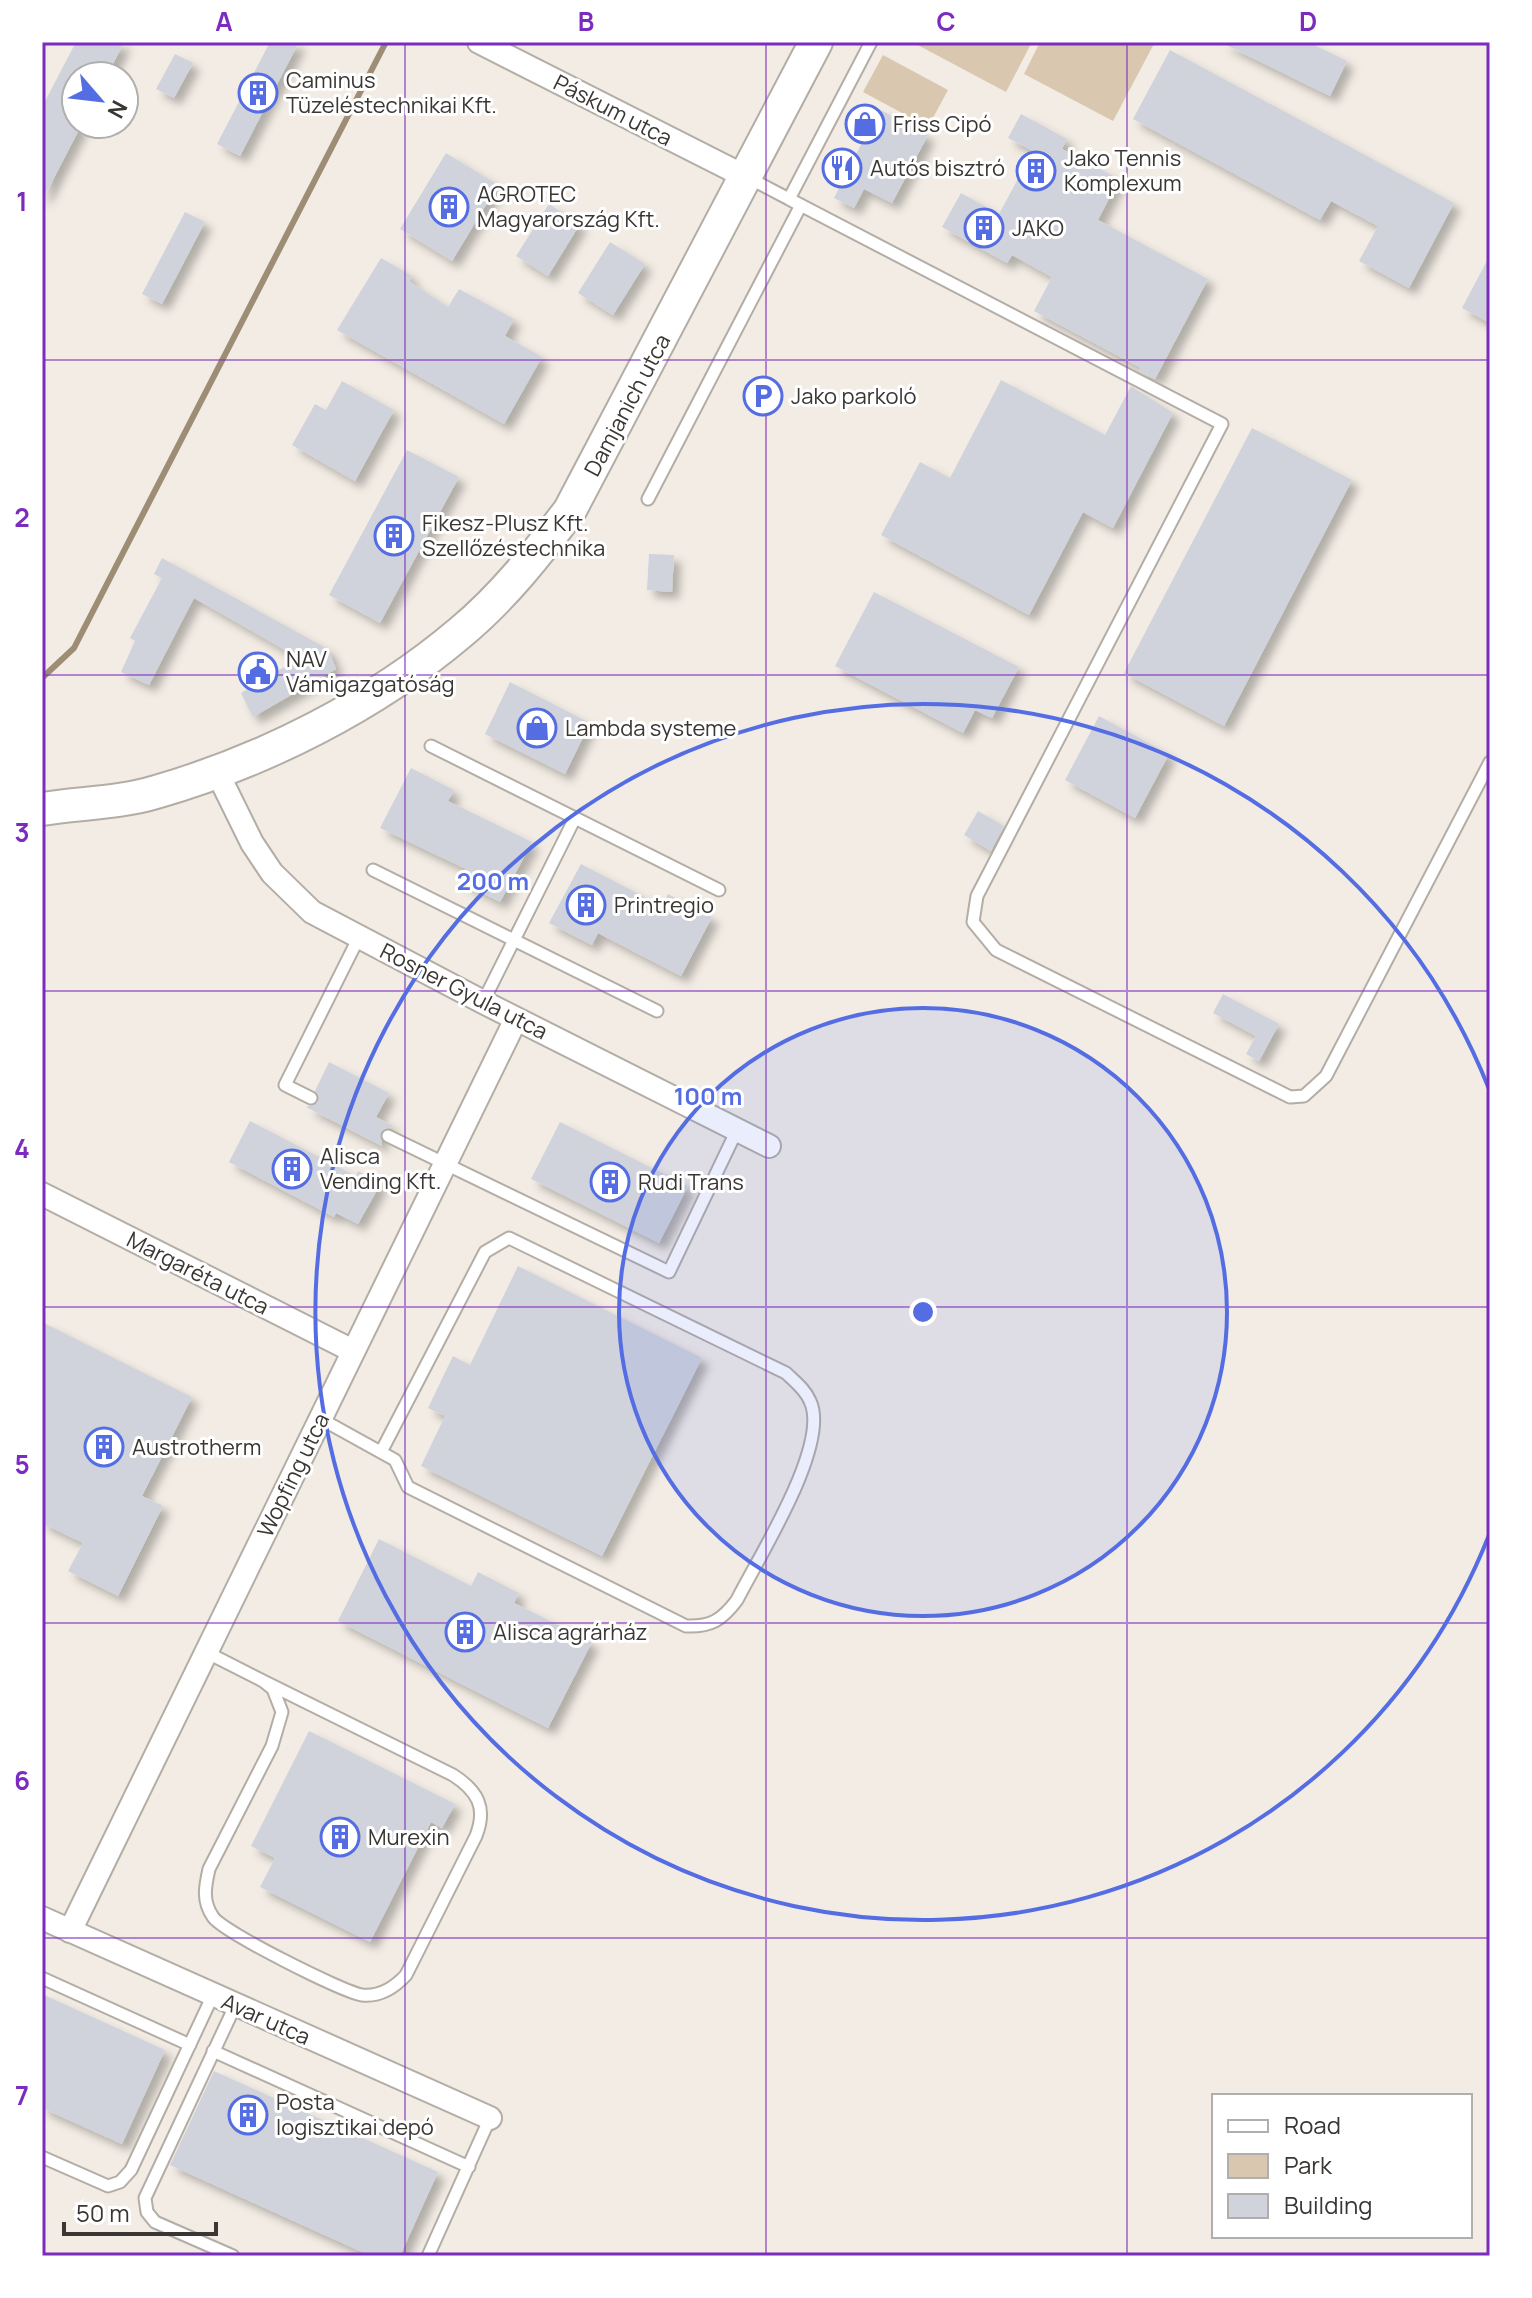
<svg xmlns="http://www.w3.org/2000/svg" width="1532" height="2298" font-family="Manrope,sans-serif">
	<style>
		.green { fill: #d9c8af }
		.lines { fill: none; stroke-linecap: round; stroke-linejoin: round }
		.stream { stroke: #9e8d75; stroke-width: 6 }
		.building { fill: #d0d3db; filter: url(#shadow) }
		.lane-casing { stroke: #b3ada6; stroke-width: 15 }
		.street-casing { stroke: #b3ada6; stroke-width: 26 }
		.secondary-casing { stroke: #b3ada6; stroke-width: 36 }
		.lane { stroke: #fff; stroke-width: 11 }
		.street { stroke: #fff; stroke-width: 22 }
		.secondary { stroke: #fff; stroke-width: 32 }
		.grid { fill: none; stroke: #7b2cbf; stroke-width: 2; stroke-opacity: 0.55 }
		.ring { fill: none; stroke: #556de3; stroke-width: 4 }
		.labels { text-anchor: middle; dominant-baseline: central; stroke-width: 6; stroke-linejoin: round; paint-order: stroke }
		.poi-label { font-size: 22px; fill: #393633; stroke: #fff; text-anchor: start }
		.street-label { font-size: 22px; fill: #393633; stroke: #fff }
		.centre { fill: #556de3; stroke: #fff; stroke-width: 4 }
		.ring-label { font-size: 24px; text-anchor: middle; font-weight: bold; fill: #556de3; stroke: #fff; stroke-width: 6; stroke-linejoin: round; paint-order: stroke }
		.neatline { fill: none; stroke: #7b2cbf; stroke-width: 3 }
		.grid-label { font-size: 26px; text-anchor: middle; font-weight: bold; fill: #7b2cbf }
	</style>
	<defs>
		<filter id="shadow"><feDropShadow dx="7" dy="7" stdDeviation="4" flood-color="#0004"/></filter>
	</defs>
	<rect width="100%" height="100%" fill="#f2ece4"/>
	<path class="green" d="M912,42H1032L1006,92Z
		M1040,42H1155L1113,121L1024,74Z
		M883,55L948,90L928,127L863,92Z"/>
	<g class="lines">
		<path class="stream" d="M42,678L74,648L386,42"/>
	</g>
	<path class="building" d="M76,42H124L107,76H76V124H82L42,201V107Z
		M270,42H299L240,156L217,144Z
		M1220,42H1308L1347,61L1330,96Z
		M1170,50L1454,203L1409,288L1359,261L1378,226L1331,201L1320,220L1133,119Z
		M175,54L193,63L174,98L156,89Z
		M879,109L928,135L892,203L864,189L854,208L834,198Z
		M1021,114L1067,139L1062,149L1119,179L1098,220L1208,279L1155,379L1139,371L1141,368L1034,311L1052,277L1012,255L1007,263L942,227L961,193L999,214L1033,151L1008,138Z
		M446,153L498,185L452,261L400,229Z
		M549,204L580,224L548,276L516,256Z
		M185,212L205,222L162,304L142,294Z
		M610,242L645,264L613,315L578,293Z
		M1490,255V323L1462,308Z
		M381,258L412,276L409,281L448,307L459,289L514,319L505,336L542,357L504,424L337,330Z
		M1001,380L1105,435L1131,386L1173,413L1113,528L1083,512L1029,615L881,535L920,462L950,478Z
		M342,381L394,410L355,481L292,445L315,404L326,410Z
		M1252,428L1352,480L1224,726L1124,673Z
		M407,450L459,477L380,623L329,595Z
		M649,554L674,555L672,592L647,590Z
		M162,558L328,649L336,669L253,717L241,693L299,658L194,598L149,685L121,672L135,641L130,638L162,578L154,574Z
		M874,592L1019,667L992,718L975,710L963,733L835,666Z
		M510,682L590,723L565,774L485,734Z
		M1099,716L1169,754L1135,818L1065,780Z
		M411,768L454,790L448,801L532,842L500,902L459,881L466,869L380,828Z
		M978,811L1004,826L991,851L964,835Z
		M581,864L662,906L668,894L712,917L681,976L598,933L592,945L549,923Z
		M1223,994L1279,1024L1259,1061L1246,1054L1256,1036L1213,1013Z
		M329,1062L389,1093L376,1117L393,1126L381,1132L382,1146L306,1107L318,1102L315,1091Z
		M250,1121L356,1176L358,1171L381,1183L358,1224L336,1213L334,1217L229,1162Z
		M560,1122L688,1186L659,1243L531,1179Z
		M518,1266L702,1358L602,1556L421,1466L445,1416L428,1408L453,1356L470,1365Z
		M42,1322L192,1397L142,1496L163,1506L118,1596L68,1571L83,1543L42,1523Z
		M379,1539L471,1586L478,1572L519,1593L514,1603L592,1642L548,1728L338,1621Z
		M309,1731L455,1804L442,1828L431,1822L370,1942L260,1887L275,1858L251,1846Z
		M42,1994L165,2050L122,2144L42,2108Z
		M214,2071L438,2172L400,2256H371L170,2165Z"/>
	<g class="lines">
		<g class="lane-casing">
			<path id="lane" d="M747,177L789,199L871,42
				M789,199L1222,424L977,896L973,922L996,950L1290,1097L1304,1096L1326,1076L1490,762
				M648,499L801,205
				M431,746L719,890
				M373,870L657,1011
				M483,1002L575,818
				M311,1098L285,1085L359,937
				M388,1136L669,1272L737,1130
				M321,1419L395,1460L408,1487L686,1626C711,1627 722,1620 737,1600C758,1558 831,1444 810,1401C805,1389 795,1382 786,1373L509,1238L485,1252L381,1452
				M206,1652L263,1681L273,1689L282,1712L272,1746L209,1869C205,1887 202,1901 213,1917C223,1932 343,1992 362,1995C380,1997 394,1988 406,1975L476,1836C487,1808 478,1791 453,1775L263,1681
				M42,1978L190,2045
				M213,2051L469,2167
				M42,2157L108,2186L120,2182L131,2170L213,1995
				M233,2256L155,2222L147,2212L145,2198L235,2006
				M428,2256L490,2118"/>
		</g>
		<g class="street-casing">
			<path id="street" d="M479,42L746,177
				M217,772L252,843L272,873L312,912L483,1002L769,1146
				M42,1194L353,1351
				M42,1918L490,2118
				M70,1931L516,1019"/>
		</g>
		<g class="secondary-casing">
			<path id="secondary" d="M42,809C79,803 120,803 156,792C264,761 375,705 461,632C503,597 537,554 570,510L816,42"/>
		</g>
		<use href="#lane" class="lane"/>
		<use href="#street" class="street"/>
		<use href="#secondary" class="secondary"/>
	</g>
	<path class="grid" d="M405,42V2256M766,42V2256M1127,42V2256M42,360H1490M42,675H1490M42,991H1490M42,1307H1490M42,1623H1490M42,1938H1490"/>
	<circle cx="923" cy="1312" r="304" fill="#556de3" fill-opacity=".12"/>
	<g class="ring">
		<circle cx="923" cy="1312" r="304"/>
		<path d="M1489 1535A608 608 0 1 1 1489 1089"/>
	</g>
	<defs>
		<g id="building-ring" transform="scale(2)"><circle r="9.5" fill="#fff" stroke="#556de3" stroke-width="1.5"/><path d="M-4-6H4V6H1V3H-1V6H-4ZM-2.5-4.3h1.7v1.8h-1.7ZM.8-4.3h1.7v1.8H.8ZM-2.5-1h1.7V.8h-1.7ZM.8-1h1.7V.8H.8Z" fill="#556de3"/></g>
		<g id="shop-ring" transform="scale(2)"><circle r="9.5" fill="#fff" stroke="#556de3" stroke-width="1.5"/><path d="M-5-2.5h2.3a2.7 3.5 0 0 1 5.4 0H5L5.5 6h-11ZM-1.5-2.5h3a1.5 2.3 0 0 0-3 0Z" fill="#556de3"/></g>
		<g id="restaurant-ring" transform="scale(2)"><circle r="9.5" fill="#fff" stroke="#556de3" stroke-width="1.5"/><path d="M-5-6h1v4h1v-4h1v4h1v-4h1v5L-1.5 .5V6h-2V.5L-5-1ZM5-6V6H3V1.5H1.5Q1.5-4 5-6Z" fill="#556de3"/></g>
		<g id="parking-ring" transform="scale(2)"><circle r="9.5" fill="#fff" stroke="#556de3" stroke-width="1.5"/><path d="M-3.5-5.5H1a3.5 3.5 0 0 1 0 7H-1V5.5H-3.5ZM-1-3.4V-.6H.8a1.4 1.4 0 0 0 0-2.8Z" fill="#556de3"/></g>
		<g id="civic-ring" transform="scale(2)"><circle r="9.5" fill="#fff" stroke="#556de3" stroke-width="1.5"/><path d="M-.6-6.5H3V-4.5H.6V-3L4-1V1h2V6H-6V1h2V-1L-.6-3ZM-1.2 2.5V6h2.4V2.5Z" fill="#556de3"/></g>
	</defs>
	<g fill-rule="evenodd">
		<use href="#building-ring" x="258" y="93"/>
		<use href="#shop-ring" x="865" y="124"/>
		<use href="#restaurant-ring" x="842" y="168"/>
		<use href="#building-ring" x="1036" y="171"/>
		<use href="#building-ring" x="449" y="207"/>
		<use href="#building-ring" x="984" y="228"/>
		<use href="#parking-ring" x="763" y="396"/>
		<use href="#building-ring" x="394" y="536"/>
		<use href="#civic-ring" x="258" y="672"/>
		<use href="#shop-ring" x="537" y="728"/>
		<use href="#building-ring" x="586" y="905"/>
		<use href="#building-ring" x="292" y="1169"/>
		<use href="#building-ring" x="610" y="1182"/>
		<use href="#building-ring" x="104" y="1447"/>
		<use href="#building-ring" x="465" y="1632"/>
		<use href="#building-ring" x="340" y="1837"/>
		<use href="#building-ring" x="248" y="2115"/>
	</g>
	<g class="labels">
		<g class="poi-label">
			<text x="286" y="80">Caminus<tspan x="286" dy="25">Tüzeléstechnikai Kft.</tspan></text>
			<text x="893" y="124">Friss Cipó</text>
			<text x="1064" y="158">Jako Tennis<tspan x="1064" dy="25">Komplexum</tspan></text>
			<text x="870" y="168">Autós bisztró</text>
			<text x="477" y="194">AGROTEC<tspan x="477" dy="25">Magyarország Kft.</tspan></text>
			<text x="1012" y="228">JAKO</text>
			<text x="791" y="396">Jako parkoló</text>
			<text x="422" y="523">Fikesz-Plusz Kft.<tspan x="422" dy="25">Szellőzéstechnika</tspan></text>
			<text x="286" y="659">NAV<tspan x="286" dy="25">Vámigazgatóság</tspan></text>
			<text x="565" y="728">Lambda systeme</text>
			<text x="614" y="905">Printregio</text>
			<text x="320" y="1156">Alisca<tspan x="320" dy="25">Vending Kft.</tspan></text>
			<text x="638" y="1182">Rudi Trans</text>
			<text x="132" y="1447">Austrotherm</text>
			<text x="493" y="1632">Alisca agrárház</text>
			<text x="368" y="1837">Murexin</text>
			<text x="276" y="2102">Posta<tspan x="276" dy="25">logisztikai depó</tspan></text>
		</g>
		<g class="street-label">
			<text transform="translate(613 110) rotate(27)">Páskum utca</text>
			<text transform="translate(627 405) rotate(-62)">Damjanich utca</text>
			<text transform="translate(464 991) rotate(27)">Rosner Gyula utca</text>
			<text transform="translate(198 1273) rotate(27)">Margaréta utca</text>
			<text transform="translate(293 1475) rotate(-64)">Wopfing utca</text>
			<text transform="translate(266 2019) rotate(24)">Avar utca</text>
		</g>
	</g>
	<circle cx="923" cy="1312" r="12" class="centre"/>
	<g class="ring-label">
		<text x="493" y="890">200 m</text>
		<text x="708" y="1105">100 m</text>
	</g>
	<rect width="1532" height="2298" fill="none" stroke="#ffffff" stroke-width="88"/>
	<rect x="1212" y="2094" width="260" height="144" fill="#ffffff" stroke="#b0afad" stroke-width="2"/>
	<rect x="1228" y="2120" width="40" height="12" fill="#ffffff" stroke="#b0afad" stroke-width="2"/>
	<text x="1284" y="2134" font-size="24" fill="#393633">Road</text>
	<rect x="1228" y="2154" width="40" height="24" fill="#d9c8af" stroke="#b0afad" stroke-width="2"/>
	<text x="1284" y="2174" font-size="24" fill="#393633">Park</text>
	<rect x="1228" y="2194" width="40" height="24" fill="#d0d3db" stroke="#b0afad" stroke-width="2"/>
	<text x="1284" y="2214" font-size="24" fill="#393633">Building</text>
	<g transform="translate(100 100) rotate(118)"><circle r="38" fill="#ffffff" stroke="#b0afad" stroke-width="2"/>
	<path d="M0-6L14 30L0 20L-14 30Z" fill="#556de3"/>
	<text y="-12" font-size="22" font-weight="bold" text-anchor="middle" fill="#393633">N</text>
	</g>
	<path d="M64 2222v12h152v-12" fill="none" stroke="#393633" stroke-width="4"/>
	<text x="76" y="2222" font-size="24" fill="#393633" stroke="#ffffff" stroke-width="6" paint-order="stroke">50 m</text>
	<rect x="44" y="44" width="1444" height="2210" class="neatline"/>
	<g class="grid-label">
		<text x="224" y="31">A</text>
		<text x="586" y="31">B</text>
		<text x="946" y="31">C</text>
		<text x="1308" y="31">D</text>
		<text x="22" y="211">1</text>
		<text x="22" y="527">2</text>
		<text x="22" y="842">3</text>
		<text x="22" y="1158">4</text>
		<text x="22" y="1474">5</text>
		<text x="22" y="1790">6</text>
		<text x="22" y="2105">7</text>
	</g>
</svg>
